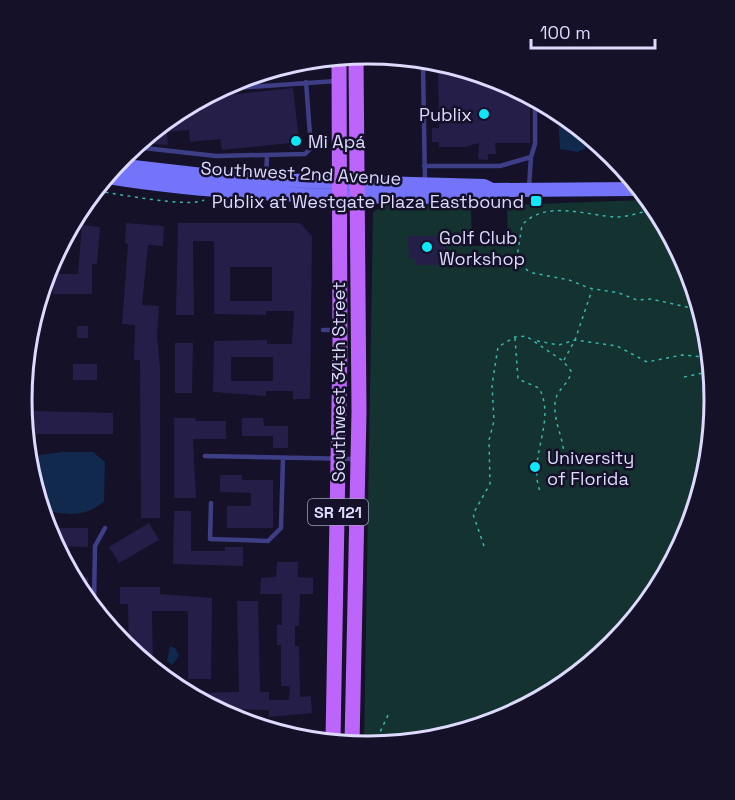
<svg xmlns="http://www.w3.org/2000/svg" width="735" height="800" font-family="'Space Grotesk',sans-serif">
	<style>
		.green { fill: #143230 }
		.water { fill: #10294d }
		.building { fill: #251e49; fill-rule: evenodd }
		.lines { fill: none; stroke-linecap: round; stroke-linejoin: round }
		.path { stroke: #34b8ac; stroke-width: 1.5; stroke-dasharray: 3 4.5; stroke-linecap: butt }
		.service { stroke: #3e3e86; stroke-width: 4.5 }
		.secondary { stroke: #7474fb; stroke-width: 14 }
		.primary { stroke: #bd64fa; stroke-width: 15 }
		.poi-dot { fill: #0ce8f8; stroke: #141129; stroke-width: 2 }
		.labels { text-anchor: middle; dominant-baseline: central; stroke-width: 5; stroke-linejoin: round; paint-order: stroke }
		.shield { fill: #141129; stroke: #a19ebe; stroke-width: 1.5 }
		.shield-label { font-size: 16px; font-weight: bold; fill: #dddafe }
		.poi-label { font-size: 18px; fill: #dddafe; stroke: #141129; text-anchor: start }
		.street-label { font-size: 18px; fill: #dddafe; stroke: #141129 }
		.rim { fill: none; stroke: #dddafe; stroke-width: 3 }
	</style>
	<rect width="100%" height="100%" fill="#141129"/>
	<path class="green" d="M643,200L688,268L714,400L687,533L612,645L500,720L364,746L373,212L385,205L471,206L472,246L508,245L507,205Z"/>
	<path class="water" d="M558,118L587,138L585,149L577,152L560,149Z
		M63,452H93L105,462L104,501C86,518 66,515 43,510L34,465L39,455Z
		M170,646L175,648L179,656L172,665L167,661Z"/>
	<path class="building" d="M438,70L500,80L530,100V143H495L496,154H488V160L478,159L479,143L465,147H439V142H432V128H439Z
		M293,88L300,148L290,149V143L222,150L220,139L190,142L189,130L167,132L168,145L140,143L210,97Z
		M126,223L164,226L163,246L148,245L142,305L159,306L157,335L160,369V518H141L140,360H134L135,325L122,324L128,244L125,243Z
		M178,223H300L312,236L310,399H293V391H266V396L213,392L214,341L267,340V344H292L294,311H266V315L214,314V241H193L194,315H176ZM230,267H272V301H230ZM231,357H273V381H231Z
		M82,225L100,227L97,264H92V294H53V274H78Z
		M408,236H446L447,258H439V265H416V259H409Z
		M77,326H88V338H77Z
		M32,342L36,343L33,411L113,413V434H28L21,400Z
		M175,343H193L192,393H175Z
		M73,364H97V380H73Z
		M174,418H196L195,421H226V439H193L196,498H174Z
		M242,418H263L264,426H288V448H273V436H242Z
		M220,475H242V480H273V528H227V506H251V493L220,492Z
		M174,511H191V551H225V547H243V566L173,564Z
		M149,523L159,540L119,563L109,547Z
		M46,528H88V547L57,546Z
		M277,562H298V577L313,578V594H300L299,626H295V646H299L300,697L311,696L312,713L269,717V710L218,709L194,693L239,692L237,601H258L260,692H269V700H289L290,686H281V645H277V625H282V594H260L261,578L276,577Z
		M77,577H88V593L80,582Z
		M120,587H160V594L212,598L211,679H188V611H152L153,665L129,649L128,604H120Z"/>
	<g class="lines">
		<path class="path" d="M98,191C117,194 191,208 204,200
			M650,211C639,212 628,217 617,217C587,216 546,199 522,225L517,257L527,270L533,273L569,280L589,288L619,293L637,300L651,299L696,309
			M515,338L518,379L539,388C557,421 527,457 540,491
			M537,341L559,345L575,340L617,346L647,362L682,355L705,357
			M564,360L575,340L592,290
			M684,377L708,372
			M484,546L473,514L490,484L489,440L494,421L492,385L498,347L515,337L526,336L563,361L571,371C570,384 556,389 555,403C553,427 569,444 562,468
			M374,745L388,715"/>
		<path class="service" d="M360,59L390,58
			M423,65L425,182
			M222,89L336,81
			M135,147L216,156L305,154L311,148L306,82
			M424,166H500L531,157
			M266,177L267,156
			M529,187L531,157L535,144V103
			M323,330H338
			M205,456L356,459
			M211,503L210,539L268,541L281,528L283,458
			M94,602L95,546L105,528"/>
		<path class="secondary" d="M116,165L238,179L484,186L492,190L635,189
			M108,177C231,197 359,198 483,196L492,190"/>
		<path class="primary" d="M333,740L340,350L339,59
			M352,744L359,412L356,56"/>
	</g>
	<g class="poi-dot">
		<circle cx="484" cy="114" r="6"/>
		<circle cx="296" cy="141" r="6"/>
		<rect x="530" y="195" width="12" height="12" rx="3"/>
		<circle cx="427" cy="247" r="6"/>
		<circle cx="535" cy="467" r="6"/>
	</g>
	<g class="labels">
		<rect class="shield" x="308" y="499" width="60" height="26" rx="4.5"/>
		<g class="shield-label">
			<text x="338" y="512">SR 121</text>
		</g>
		<g class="poi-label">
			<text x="472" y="114" text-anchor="end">Publix</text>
			<text x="308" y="141">Mi Apá</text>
			<text x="524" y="201" text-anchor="end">Publix at Westgate Plaza Eastbound</text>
			<text x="439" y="237">Golf Club<tspan x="439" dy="21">Workshop</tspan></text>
			<text x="547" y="457">University<tspan x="547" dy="21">of Florida</tspan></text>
		</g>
		<g class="street-label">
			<text transform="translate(301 173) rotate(3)">Southwest 2nd Avenue</text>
			<text transform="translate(338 382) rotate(-90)">Southwest 34th Street</text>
		</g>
	</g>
	<path d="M0 0H735V800H0ZM32 400a336 336 0 1 1 672 0a336 336 0 1 1-672 0Z" fill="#141129" fill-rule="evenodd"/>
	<path class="rim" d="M32 400a336 336 0 1 1 672 0a336 336 0 1 1-672 0Z"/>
	<path d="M531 39v9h124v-9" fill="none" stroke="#dddafe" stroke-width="3"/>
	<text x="540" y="39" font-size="18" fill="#dddafe" stroke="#141129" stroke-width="4.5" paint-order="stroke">100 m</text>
</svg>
